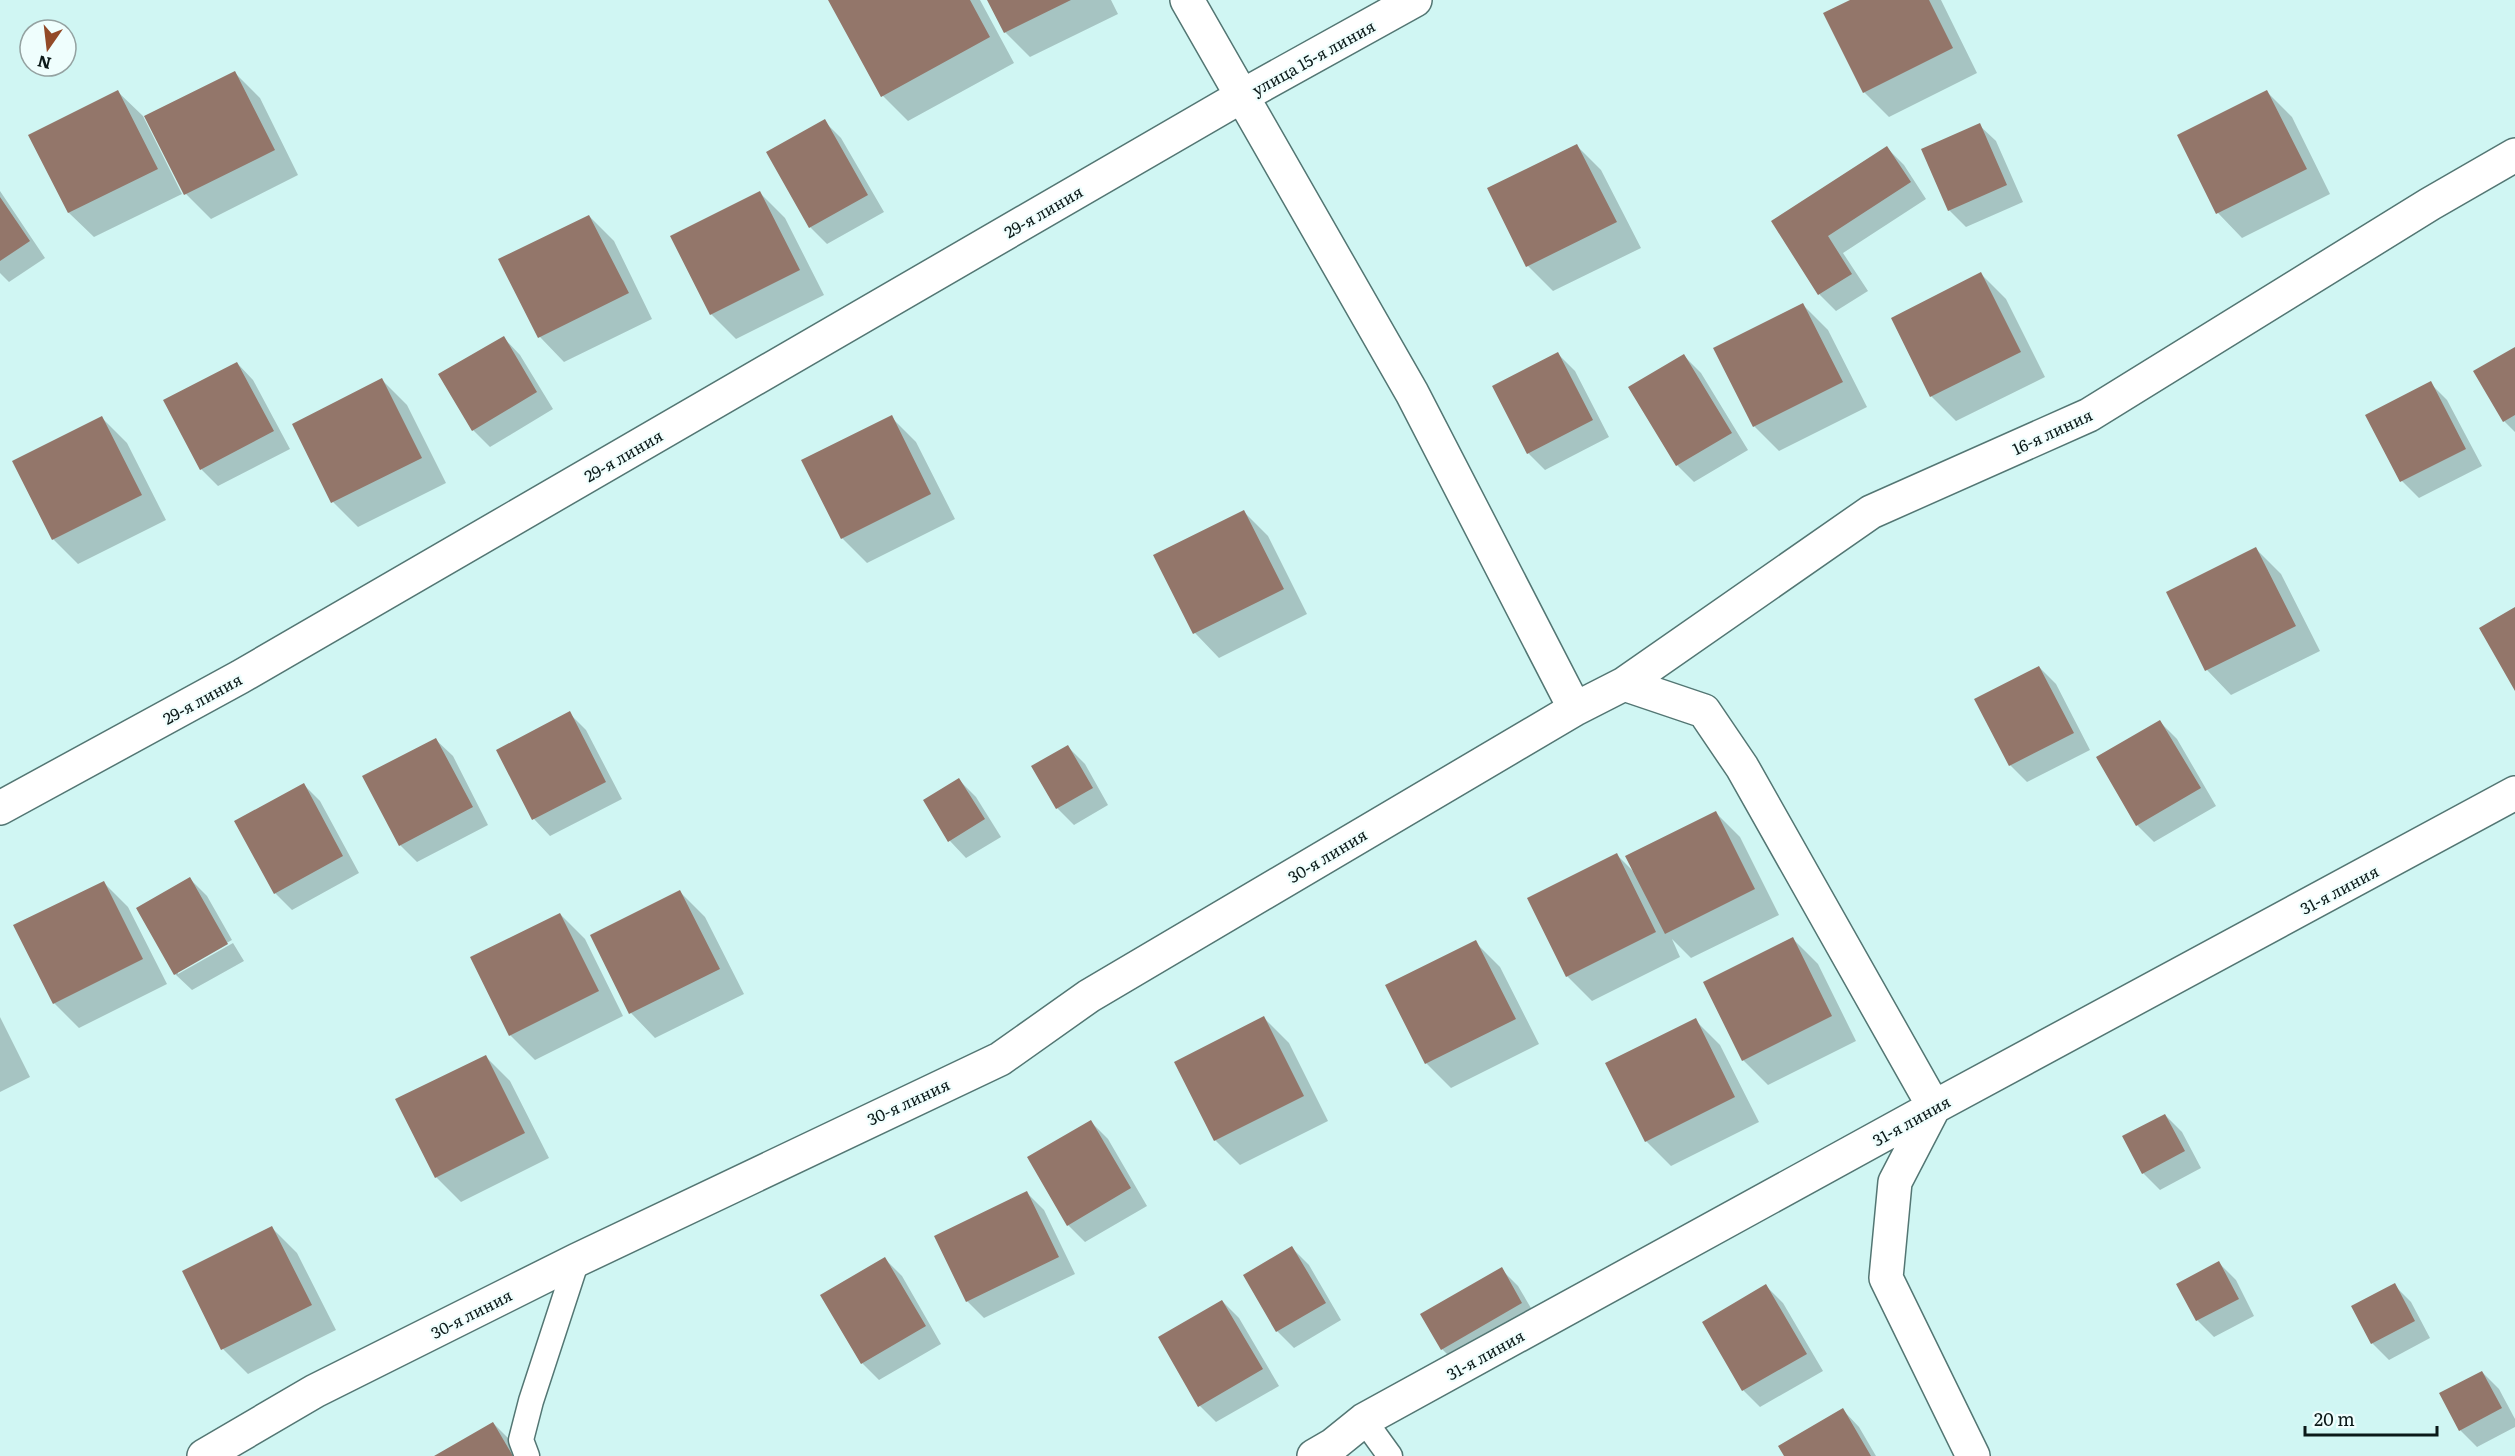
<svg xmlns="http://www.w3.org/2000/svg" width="2515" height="1456" font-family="Literata,serif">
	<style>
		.shadow { fill: #0003 }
		.building { fill: #93766a }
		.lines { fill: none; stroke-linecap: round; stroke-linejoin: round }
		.service-casing { stroke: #537673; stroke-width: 27 }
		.minor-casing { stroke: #537673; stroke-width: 36 }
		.service { stroke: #fff; stroke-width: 24 }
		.minor { stroke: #fff; stroke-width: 33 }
		.labels { text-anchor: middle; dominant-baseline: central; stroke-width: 4.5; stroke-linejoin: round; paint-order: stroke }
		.street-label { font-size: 16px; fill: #0b1918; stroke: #effefd }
	</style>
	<rect width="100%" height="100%" fill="#d0f6f3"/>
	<path class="shadow" d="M830,0H980L1014,63L908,121L883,96Z
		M989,0H1111L1118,14L1030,57L1005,32Z
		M1853,0H1941L1977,73L1889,117L1864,92Z
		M235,73L260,98L298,175L211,219L186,194Z
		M118,92L143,116L182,194L94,237L69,213L30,135Z
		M2267,92L2292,117L2330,194L2242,238L2218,213Z
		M824,121L841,138L884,212L827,244L810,227Z
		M1979,125L1996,141L2023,202L1966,227L1949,210Z
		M1576,145L1601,170L1641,248L1553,291L1528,266L1489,189Z
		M1887,148L1904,165L1926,199L1843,253L1868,291L1836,311L1820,295L1773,222Z
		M0,191L45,258L9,282L0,273Z
		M760,193L785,218L824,295L736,339L711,314Z
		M589,216L614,241L652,319L564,362L540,337L500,260Z
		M1981,274L2006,299L2045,377L1956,421L1931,396Z
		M1803,305L1828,330L1867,407L1779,451L1754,426Z
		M504,338L520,355L553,409L490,447L473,430Z
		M2515,349V432L2504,421Z
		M1558,354L1575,371L1609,437L1545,470L1528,453Z
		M1684,356L1701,373L1748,450L1694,482L1677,465Z
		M237,363L253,380L290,449L218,486L201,469Z
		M382,380L407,405L446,483L358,527L333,502Z
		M2430,383L2447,400L2482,466L2419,498L2402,481L2367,416Z
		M891,417L916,442L955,519L867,563L842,538Z
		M102,418L127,443L166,520L78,564L53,539Z
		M1244,512L1268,536L1307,614L1219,658L1195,633L1155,556Z
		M2256,549L2281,574L2320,651L2231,695L2207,670Z
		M2039,667L2056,684L2090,750L2027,782L2010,765L1976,700Z
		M569,713L586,730L622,799L550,836L534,819Z
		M2160,722L2177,739L2216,806L2154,842L2137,825Z
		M436,740L453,756L488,825L417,862L400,845Z
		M1068,747L1085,764L1108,805L1074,825L1057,808Z
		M959,780L976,797L1001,837L966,858L950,841L925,801Z
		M304,785L320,801L359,873L292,910L275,893Z
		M1715,812L1740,837L1779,915L1691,958L1672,939L1680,957L1592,1001L1567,976L1617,855L1635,873Z
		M190,879L207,896L232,940L178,970V974L233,943L244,961L192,990L175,974Z
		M103,882L128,907L167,984L79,1028L54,1003Z
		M680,892L705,917L744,994L655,1038L631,1013Z
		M560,914L585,939L623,1016L535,1060L510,1035Z
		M1793,939L1818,964L1856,1041L1768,1085L1743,1060Z
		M1475,942L1500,967L1539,1044L1451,1088L1426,1063Z
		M0,1017L30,1077L0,1092Z
		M1264,1018L1289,1043L1328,1121L1240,1165L1215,1140Z
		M1695,1020L1720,1045L1759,1122L1671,1166L1646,1141Z
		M485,1056L510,1081L549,1158L461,1202L436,1177Z
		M2165,1115L2182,1132L2201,1168L2160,1190L2143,1173Z
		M1091,1122L1108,1139L1147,1206L1085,1242L1068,1225Z
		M1027,1193L1044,1210L1075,1274L984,1318L967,1301Z
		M272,1228L297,1253L336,1330L248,1374L223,1349Z
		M1292,1248L1309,1265L1341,1320L1294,1348L1277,1331Z
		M885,1259L902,1276L941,1344L879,1380L862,1363Z
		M2219,1263L2236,1280L2254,1316L2214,1337L2197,1320Z
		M1501,1269L1518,1286L1538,1320L1459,1366L1442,1349Z
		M2394,1285L2411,1302L2430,1338L2389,1360L2372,1343Z
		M1766,1286L1783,1303L1823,1371L1760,1407L1743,1390L1704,1323Z
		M1222,1301L1239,1318L1279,1386L1216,1422L1200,1406Z
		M2482,1372L2499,1389L2515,1419V1427L2477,1447L2460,1430Z
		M1843,1410L1859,1427L1876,1456H1786Z
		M493,1423L510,1440L519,1456H437Z"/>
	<path class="building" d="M828,0H970L990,37L881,97Z
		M987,0H1071L1004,33Z
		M1850,0H1929L1953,48L1863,93L1823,13Z
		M235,71L275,150L184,195L144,116Z
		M118,90L158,169L68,213L28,135Z
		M2267,90L2307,169L2216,214L2177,135Z
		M825,119L868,195L809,228L766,152Z
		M1980,123L2007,185L1948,211L1921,149Z
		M1577,144L1617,222L1526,267L1487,188Z
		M1887,146L1911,182L1828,236L1852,274L1818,295L1771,221Z
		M760,191L800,270L710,315L670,236Z
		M0,197L30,241L0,261Z
		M589,215L629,293L538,338L498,259Z
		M1981,272L2021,352L1930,397L1891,318Z
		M1803,303L1843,382L1753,427L1713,348Z
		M504,336L537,392L472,431L438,374Z
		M2515,347V415L2503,422L2473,371Z
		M1558,352L1593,420L1527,454L1492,386Z
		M1684,354L1732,433L1676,466L1628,387Z
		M237,362L274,431L200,470L163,400Z
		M382,378L422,458L331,503L292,424Z
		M2431,381L2466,449L2400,482L2365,415Z
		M892,415L931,494L841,539L801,460Z
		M102,416L142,495L52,540L12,461Z
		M1244,510L1284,589L1193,634L1153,555Z
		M2256,547L2296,626L2205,671L2166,592Z
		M2515,607V691L2479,628Z
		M2039,666L2074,733L2009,766L1974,699Z
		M570,711L606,782L532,820L496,750Z
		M2160,720L2201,788L2136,826L2096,757Z
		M436,738L473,807L399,846L362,776Z
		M1068,745L1093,788L1056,809L1031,766Z
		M959,778L985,819L948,842L923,800Z
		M304,783L343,856L274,894L234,821Z
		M1716,811L1755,889L1665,934L1625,856Z
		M1617,853L1656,932L1566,977L1527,898Z
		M190,877L228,944L174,975L136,908Z
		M104,881L143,959L53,1004L13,925Z
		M680,890L720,969L629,1014L590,935Z
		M560,913L599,991L509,1036L470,957Z
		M1793,937L1832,1016L1742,1061L1703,982Z
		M1476,940L1516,1019L1425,1064L1385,985Z
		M1264,1016L1304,1096L1214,1141L1174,1062Z
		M1696,1018L1735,1097L1645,1142L1605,1063Z
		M486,1055L525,1133L435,1178L395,1099Z
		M2165,1114L2185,1151L2142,1174L2122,1136Z
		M1091,1120L1131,1188L1067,1226L1027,1157Z
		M1027,1191L1059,1257L966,1302L934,1236Z
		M272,1226L312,1305L221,1350L182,1271Z
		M1292,1246L1326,1303L1276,1332L1243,1275Z
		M885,1257L926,1326L861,1364L820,1295Z
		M2219,1261L2239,1299L2196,1321L2176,1284Z
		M1502,1267L1522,1303L1441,1350L1420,1314Z
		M2395,1283L2415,1321L2371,1344L2351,1306Z
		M1766,1284L1807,1354L1742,1391L1702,1322Z
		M1222,1300L1263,1369L1198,1407L1158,1337Z
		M2482,1371L2502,1408L2459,1431L2439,1393Z
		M1843,1408L1871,1456H1784L1778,1446Z
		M493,1422L513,1456H434Z"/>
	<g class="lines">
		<g class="service-casing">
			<path id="service" d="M1364,1420L1390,1456
				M527,1456L521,1440L531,1401L577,1260"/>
		</g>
		<g class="minor-casing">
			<path id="minor" d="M1187,0L1412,393L1575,709
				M1624,684L1704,711L1742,767L1934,1107L1895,1182L1886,1278L1973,1456
				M0,808L240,677L1242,96L1415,0
				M204,1456L315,1391L577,1260L1000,1059L1089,996L1575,709L1624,684L1871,512L2089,415L2430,204L2515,155
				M1314,1456L1333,1445L1364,1420L1934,1107L2515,793"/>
		</g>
		<use href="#service" class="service"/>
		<use href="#minor" class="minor"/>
	</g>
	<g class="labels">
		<g class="street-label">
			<text transform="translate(1313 57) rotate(-29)">улица 15-я линия</text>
			<text transform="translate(1043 211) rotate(-30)">29-я линия</text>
			<text transform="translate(2052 431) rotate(-25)">16-я линия</text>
			<text transform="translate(623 455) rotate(-30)">29-я линия</text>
			<text transform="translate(202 698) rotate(-29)">29-я линия</text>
			<text transform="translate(1327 855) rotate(-31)">30-я линия</text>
			<text transform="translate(2339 889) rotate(-28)">31-я линия</text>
			<text transform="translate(908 1101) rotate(-25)">30-я линия</text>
			<text transform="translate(1911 1120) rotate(-29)">31-я линия</text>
			<text transform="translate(471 1313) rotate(-27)">30-я линия</text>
			<text transform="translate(1485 1354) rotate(-29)">31-я линия</text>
		</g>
	</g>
	<g transform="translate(48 48) rotate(194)"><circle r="28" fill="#effefd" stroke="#94a2a1" stroke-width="1.5"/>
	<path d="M0-4.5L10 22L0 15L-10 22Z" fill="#924a28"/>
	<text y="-9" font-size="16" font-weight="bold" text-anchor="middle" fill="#0b1918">N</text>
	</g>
	<path d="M2305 1426v9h132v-9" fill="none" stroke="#0b1918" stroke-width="3"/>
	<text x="2314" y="1426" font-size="18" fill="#0b1918" stroke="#effefd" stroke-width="4.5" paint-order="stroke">20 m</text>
</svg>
